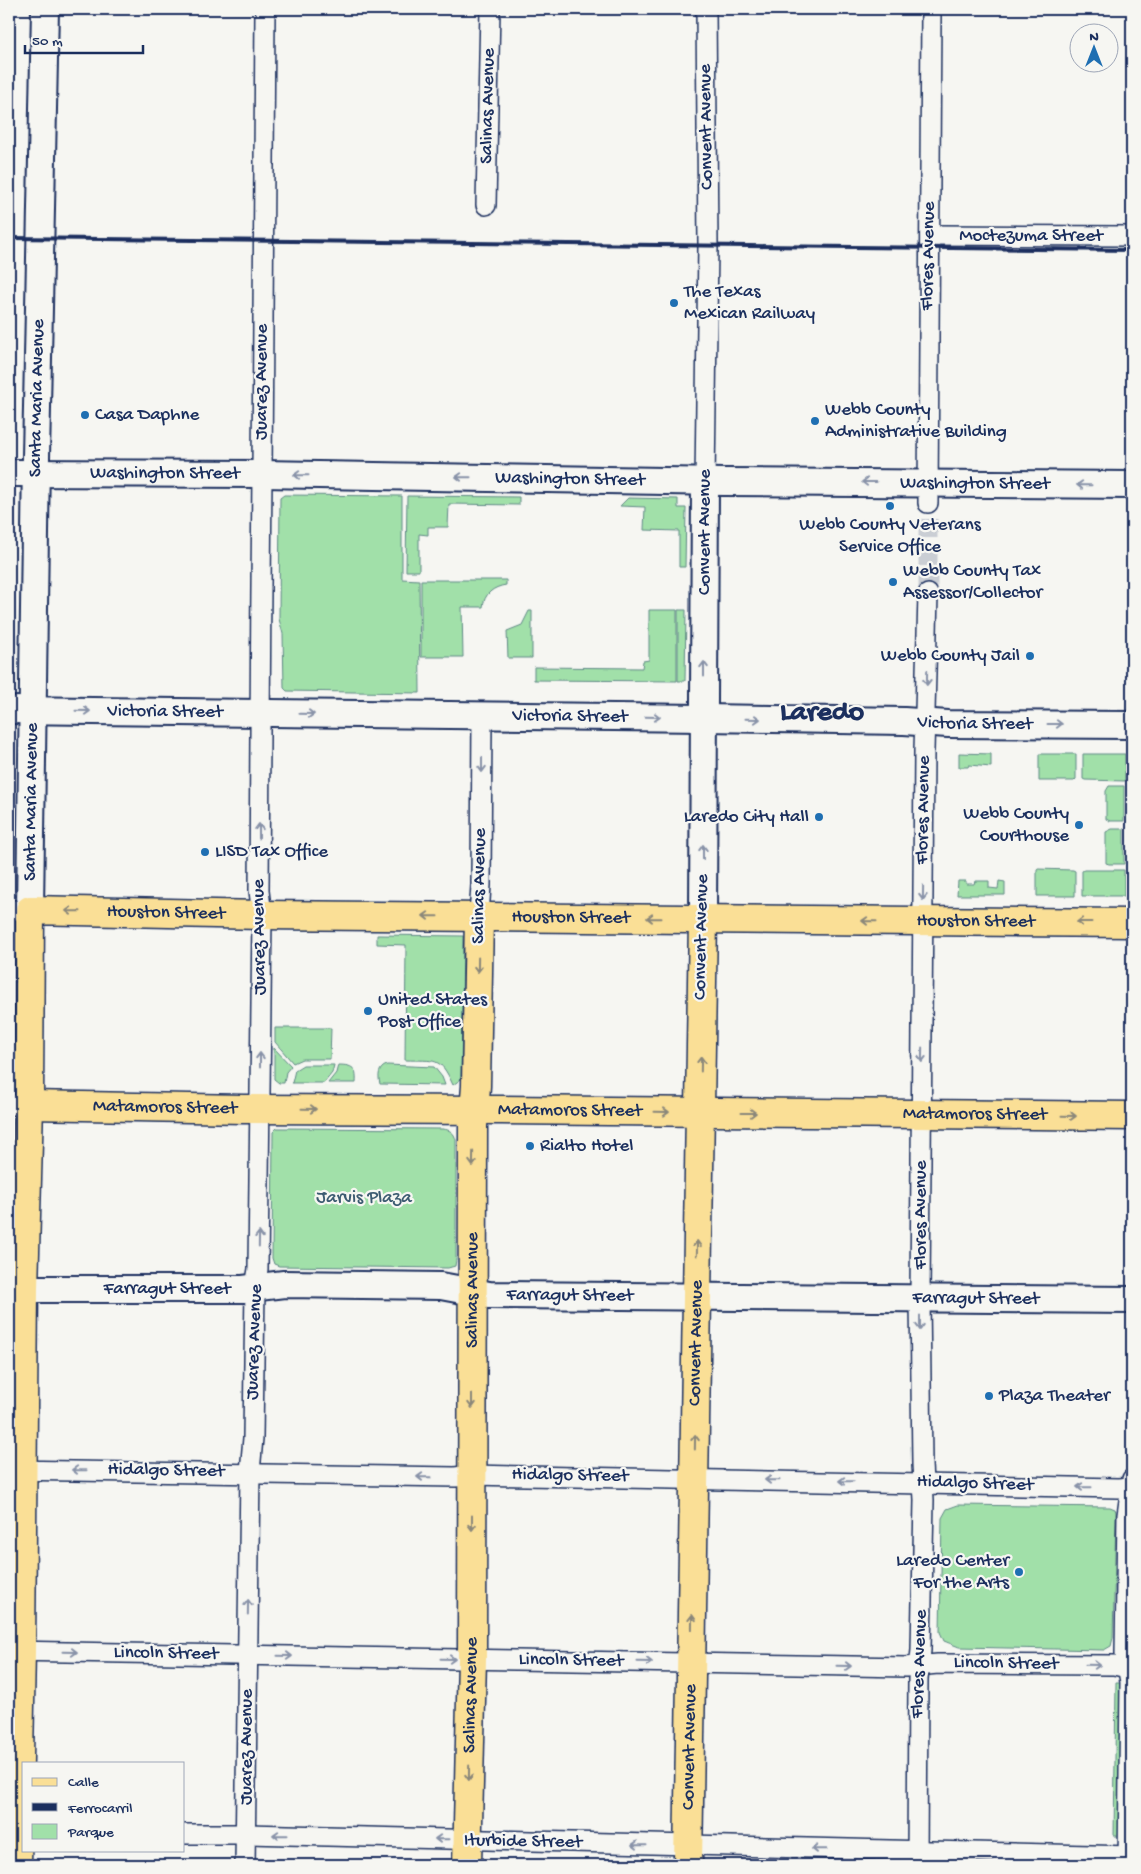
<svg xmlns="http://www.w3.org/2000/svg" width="1141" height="1874" font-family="'Gochi Hand',sans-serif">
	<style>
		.green { fill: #a1e0a9; stroke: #5e8884 }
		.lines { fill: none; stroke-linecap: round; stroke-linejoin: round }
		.street-tunnel { stroke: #caced4; stroke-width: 19; stroke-dasharray: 19 9; stroke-linecap: butt }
		.street-casing { stroke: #1b2f5e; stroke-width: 22 }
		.secondary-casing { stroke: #1b2f5e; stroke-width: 30 }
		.primary-casing { stroke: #1b2f5e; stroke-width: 31 }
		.street { stroke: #f6f6f2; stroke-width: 19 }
		.secondary { stroke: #f6f6f2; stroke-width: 26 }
		.primary { stroke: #fadf96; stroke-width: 28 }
		.rail { stroke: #1b2f5e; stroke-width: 4 }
		.oneway { stroke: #8892a8 }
		.oneway2 { stroke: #8a877a }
		.poi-dot { fill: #1f6fb2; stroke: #f6f6f2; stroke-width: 2 }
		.labels { text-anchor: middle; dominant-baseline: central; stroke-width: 4.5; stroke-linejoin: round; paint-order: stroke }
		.street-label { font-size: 19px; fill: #1b2f5e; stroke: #f6f6f2 }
		.poi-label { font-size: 19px; fill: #1b2f5e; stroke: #f6f6f2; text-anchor: start }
		.park-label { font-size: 19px; fill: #3c5b71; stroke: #f6f6f2 }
		.town-label { font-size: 29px; font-weight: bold; fill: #1b2f5e; stroke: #f6f6f2 }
	</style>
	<rect width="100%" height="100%" fill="#f6f6f2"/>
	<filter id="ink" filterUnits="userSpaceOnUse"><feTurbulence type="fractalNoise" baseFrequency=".02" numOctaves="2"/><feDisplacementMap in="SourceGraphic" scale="10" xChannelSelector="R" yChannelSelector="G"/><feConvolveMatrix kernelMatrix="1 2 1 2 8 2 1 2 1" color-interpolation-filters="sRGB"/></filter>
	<g filter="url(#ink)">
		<path class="green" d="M284,495L402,496V579L419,580L420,693L287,691L284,688L283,634L279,619L280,498Z
			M407,496L519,497V505L449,504L448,527H428V535L419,534V571H406Z
			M628,498L678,499V508H686L685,567H679V531L644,530L645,507L620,506Z
			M421,580H506V585C493,587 484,594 483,607H462L463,657H421Z
			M649,610H677V681L534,680V667L642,668L643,661L649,660Z
			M678,610H686L685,681H678Z
			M529,611H532V658H508L507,631L522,625Z
			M959,753L991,754V767L969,765L968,767H959Z
			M1039,754H1076V779L1074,781H1039Z
			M1083,754H1125V781L1085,780L1083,779Z
			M1109,786H1124V821H1110L1106,819V791Z
			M1112,829H1124V864H1109L1106,863V832Z
			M1037,869L1073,870L1075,871V896H1037Z
			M1084,870H1124V896H1082V871Z
			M958,881H966V884H974L975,881H989V888L998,889L999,881L1005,882V895H957Z
			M377,935L463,936L461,1079L453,1085C440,1056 436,1061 405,1060L406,945L377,944Z
			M275,1028H331L330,1059H302L293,1063L275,1042Z
			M274,1048L291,1066L286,1072L284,1083H279L274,1079Z
			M303,1065H334L332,1073L324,1083H292L295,1070Z
			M338,1065C353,1065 357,1068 356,1083H328L336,1073Z
			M387,1065L434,1067L442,1077L445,1085L380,1084C378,1076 378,1068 387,1065Z
			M277,1128L443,1129C450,1130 454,1132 456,1140V1260L455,1266L448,1268L279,1266L274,1264L272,1258L273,1132Z
			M958,1505L1110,1507L1115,1509L1116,1512L1113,1638L1111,1646L1104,1650L959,1647L944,1641L940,1632L942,1518L947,1509Z
			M1116,1683H1132V1836H1114Z"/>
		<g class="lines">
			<path class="street-tunnel" d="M928,594V503"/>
			<g class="street-casing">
				<g id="street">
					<path id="s1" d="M486,205L490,9"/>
					<path d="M930,235L1132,236"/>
					<path d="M705,482L708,245L706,9"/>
					<path d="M928,503L931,9"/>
					<path d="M9,910H30"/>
					<path d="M479,916L481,885L482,716"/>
					<path d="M9,1105H29"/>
					<path d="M9,1470L455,1477L472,1475L1118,1488L1132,1487"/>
					<path d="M10,1651L906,1667L938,1664L1114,1665L1132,1669"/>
					<path d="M184,1834H246L1132,1856"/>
					<path d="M245,1865L250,1472L253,1438L255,1287L258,1269L262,915L259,891C259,752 261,613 262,474C262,319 263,164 265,9"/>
					<path d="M917,1865L918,1679L921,1650L924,1500L922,1464L920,1299L924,751L928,594"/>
					<path d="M1128,1865L1130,1682L1125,1653L1127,1515L1132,1479"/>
				</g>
			</g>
			<g class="secondary-casing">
				<g id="secondary">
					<path id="s2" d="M9,473L262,474L724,482L1132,485"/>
					<path id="s3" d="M9,710L704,718L904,721L948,724L1132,725"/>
					<path id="s4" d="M30,910L36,457L45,9"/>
					<path d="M703,919L705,482"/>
					<path id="s5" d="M9,1289H243L284,1284L441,1286L489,1295L1132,1300"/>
				</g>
			</g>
			<g class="primary-casing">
				<g id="primary">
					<path id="s6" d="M29,1105L244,1109L502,1110L1132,1116"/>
					<path id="s7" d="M17,1865L21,1651L24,1289L29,1105L30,910L262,915L1132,923"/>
					<path id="s8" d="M467,1865L472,1659L473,1126L476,1086L479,916"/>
					<path id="s9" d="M688,1865L703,919"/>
				</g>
			</g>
			<use href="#street" class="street"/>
			<use href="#secondary" class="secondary"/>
			<use href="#primary" class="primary"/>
			<path class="rail" d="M9,238L1132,250"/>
		</g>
		<defs><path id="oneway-shaft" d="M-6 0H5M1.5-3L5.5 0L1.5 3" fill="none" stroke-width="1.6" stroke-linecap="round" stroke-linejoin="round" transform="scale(1.25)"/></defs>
		<g class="oneway">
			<use href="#oneway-shaft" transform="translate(301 475) rotate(-179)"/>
			<use href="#oneway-shaft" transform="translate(463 477) rotate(-179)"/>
			<use href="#oneway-shaft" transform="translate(869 482) rotate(-180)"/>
			<use href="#oneway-shaft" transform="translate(1084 485) rotate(-179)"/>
			<use href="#oneway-shaft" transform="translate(704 669) rotate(-90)"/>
			<use href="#oneway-shaft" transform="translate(927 678) rotate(91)"/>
			<use href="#oneway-shaft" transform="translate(83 711) rotate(1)"/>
			<use href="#oneway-shaft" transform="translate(307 714) rotate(1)"/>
			<use href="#oneway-shaft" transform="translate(653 717) rotate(1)"/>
			<use href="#oneway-shaft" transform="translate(753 719) rotate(1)"/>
			<use href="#oneway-shaft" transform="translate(1055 724)"/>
			<use href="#oneway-shaft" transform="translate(482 765) rotate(90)"/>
			<use href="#oneway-shaft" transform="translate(259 831) rotate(-90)"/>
			<use href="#oneway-shaft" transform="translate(703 852) rotate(-90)"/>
			<use href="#oneway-shaft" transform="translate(923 893) rotate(91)"/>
			<use href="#oneway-shaft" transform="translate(922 1055) rotate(91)"/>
			<use href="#oneway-shaft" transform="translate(260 1060) rotate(-90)"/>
			<use href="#oneway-shaft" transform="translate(259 1239) rotate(-89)"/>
			<use href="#oneway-shaft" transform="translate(920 1323) rotate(90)"/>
			<use href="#oneway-shaft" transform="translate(79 1470) rotate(-179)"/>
			<use href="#oneway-shaft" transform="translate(424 1477) rotate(-179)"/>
			<use href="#oneway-shaft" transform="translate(772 1480) rotate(-179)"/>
			<use href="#oneway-shaft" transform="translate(846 1481) rotate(-179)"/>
			<use href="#oneway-shaft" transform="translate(1084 1487) rotate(-179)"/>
			<use href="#oneway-shaft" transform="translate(248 1607) rotate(-89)"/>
			<use href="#oneway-shaft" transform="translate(70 1652) rotate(1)"/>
			<use href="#oneway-shaft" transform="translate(285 1656) rotate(1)"/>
			<use href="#oneway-shaft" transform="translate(448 1659) rotate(1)"/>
			<use href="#oneway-shaft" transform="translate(645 1662) rotate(1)"/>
			<use href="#oneway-shaft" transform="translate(1093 1665) rotate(1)"/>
			<use href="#oneway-shaft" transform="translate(844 1666) rotate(1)"/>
			<use href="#oneway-shaft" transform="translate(280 1835) rotate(-179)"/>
			<use href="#oneway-shaft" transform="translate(442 1839) rotate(-179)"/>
			<use href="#oneway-shaft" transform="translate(639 1845) rotate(-179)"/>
			<use href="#oneway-shaft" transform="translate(819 1849) rotate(-179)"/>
		</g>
		<g class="oneway2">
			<use href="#oneway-shaft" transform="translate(73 911) rotate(-179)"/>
			<use href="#oneway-shaft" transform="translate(430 916) rotate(-179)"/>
			<use href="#oneway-shaft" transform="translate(654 918) rotate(-179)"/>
			<use href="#oneway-shaft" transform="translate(869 921) rotate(-179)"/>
			<use href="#oneway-shaft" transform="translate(1084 922) rotate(-180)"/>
			<use href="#oneway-shaft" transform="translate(478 965) rotate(91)"/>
			<use href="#oneway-shaft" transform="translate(701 1064) rotate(-89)"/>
			<use href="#oneway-shaft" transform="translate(309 1109) rotate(1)"/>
			<use href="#oneway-shaft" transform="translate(662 1112) rotate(1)"/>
			<use href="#oneway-shaft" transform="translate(749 1113)"/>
			<use href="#oneway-shaft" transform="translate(1069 1116) rotate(1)"/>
			<use href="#oneway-shaft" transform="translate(473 1159) rotate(91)"/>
			<use href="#oneway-shaft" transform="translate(697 1248) rotate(-89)"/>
			<use href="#oneway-shaft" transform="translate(472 1401) rotate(90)"/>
			<use href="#oneway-shaft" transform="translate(695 1442) rotate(-89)"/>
			<use href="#oneway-shaft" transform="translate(472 1523) rotate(90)"/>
			<use href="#oneway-shaft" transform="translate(692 1622) rotate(-89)"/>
			<use href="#oneway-shaft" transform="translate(469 1773) rotate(91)"/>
		</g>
	</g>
	<g class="poi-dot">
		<circle cx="674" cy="303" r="5"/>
		<circle cx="85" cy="415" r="5"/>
		<circle cx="815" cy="421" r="5"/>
		<circle cx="890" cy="506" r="5"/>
		<circle cx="893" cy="582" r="5"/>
		<circle cx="1030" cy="656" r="5"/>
		<circle cx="819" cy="817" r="5"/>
		<circle cx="1079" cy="825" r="5"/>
		<circle cx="205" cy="852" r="5"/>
		<circle cx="368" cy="1011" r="5"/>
		<circle cx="530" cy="1146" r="5"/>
		<circle cx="989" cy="1396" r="5"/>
		<circle cx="1019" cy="1572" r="5"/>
	</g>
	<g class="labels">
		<g class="street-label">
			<text stroke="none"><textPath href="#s1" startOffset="99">Salinas Avenue</textPath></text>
			<text transform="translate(707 127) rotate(-91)">Convent Avenue</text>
			<text x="1031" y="236">Moctezuma Street</text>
			<text transform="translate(929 256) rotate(-89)">Flores Avenue</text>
			<text transform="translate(262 382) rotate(-90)">Juarez Avenue</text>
			<text stroke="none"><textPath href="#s4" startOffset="512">Santa Maria Avenue</textPath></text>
			<text stroke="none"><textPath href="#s2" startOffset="156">Washington Street</textPath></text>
			<text stroke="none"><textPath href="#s2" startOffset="561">Washington Street</textPath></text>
			<text stroke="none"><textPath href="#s2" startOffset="966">Washington Street</textPath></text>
			<text transform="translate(705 532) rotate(-90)">Convent Avenue</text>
			<text stroke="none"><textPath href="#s3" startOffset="156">Victoria Street</textPath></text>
			<text stroke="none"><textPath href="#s3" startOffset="561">Victoria Street</textPath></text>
			<text stroke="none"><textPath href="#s3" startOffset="966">Victoria Street</textPath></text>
			<text stroke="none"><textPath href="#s4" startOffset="108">Santa Maria Avenue</textPath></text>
			<text transform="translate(924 810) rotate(-89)">Flores Avenue</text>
			<text transform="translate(480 886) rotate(-89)">Salinas Avenue</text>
			<text stroke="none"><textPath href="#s7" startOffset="1091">Houston Street</textPath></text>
			<text stroke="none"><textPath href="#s7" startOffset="1496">Houston Street</textPath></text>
			<text stroke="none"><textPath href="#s7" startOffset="1901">Houston Street</textPath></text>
			<text transform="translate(260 937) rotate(-91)">Juarez Avenue</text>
			<text transform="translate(702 937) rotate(-89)">Convent Avenue</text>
			<text stroke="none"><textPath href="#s6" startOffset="136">Matamoros Street</textPath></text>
			<text stroke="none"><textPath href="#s6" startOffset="541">Matamoros Street</textPath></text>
			<text stroke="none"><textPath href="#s6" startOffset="946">Matamoros Street</textPath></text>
			<text transform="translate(921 1215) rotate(-90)">Flores Avenue</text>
			<text stroke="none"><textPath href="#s5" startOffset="158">Farragut Street</textPath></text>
			<text stroke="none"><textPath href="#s8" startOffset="575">Salinas Avenue</textPath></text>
			<text stroke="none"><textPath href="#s5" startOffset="562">Farragut Street</textPath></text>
			<text stroke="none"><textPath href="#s5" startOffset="968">Farragut Street</textPath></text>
			<text transform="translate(255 1342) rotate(-88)">Juarez Avenue</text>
			<text stroke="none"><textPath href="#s9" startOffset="522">Convent Avenue</textPath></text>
			<text transform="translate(166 1471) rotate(1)">Hidalgo Street</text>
			<text transform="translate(570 1476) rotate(1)">Hidalgo Street</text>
			<text transform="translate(975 1484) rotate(2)">Hidalgo Street</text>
			<text transform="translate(166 1654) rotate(1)">Lincoln Street</text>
			<text transform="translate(571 1661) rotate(1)">Lincoln Street</text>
			<text transform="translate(920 1664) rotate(-88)">Flores Avenue</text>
			<text transform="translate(1006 1664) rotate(1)">Lincoln Street</text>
			<text stroke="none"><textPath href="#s8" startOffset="170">Salinas Avenue</textPath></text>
			<text transform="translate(247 1747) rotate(-90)">Juarez Avenue</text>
			<text stroke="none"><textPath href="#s9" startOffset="118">Convent Avenue</textPath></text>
			<text transform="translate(523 1842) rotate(1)">Iturbide Street</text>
		</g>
		<g class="poi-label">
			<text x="684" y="292">The Texas<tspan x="684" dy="22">Mexican Railway</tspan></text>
			<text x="825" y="410">Webb County<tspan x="825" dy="22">Administrative Building</tspan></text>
			<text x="95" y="415">Casa Daphne</text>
			<text x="890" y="525" text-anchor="middle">Webb County Veterans<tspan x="890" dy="22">Service Office</tspan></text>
			<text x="903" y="571">Webb County Tax<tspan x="903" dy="22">Assessor/Collector</tspan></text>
			<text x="1020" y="656" text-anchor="end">Webb County Jail</text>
			<text x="1069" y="814" text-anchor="end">Webb County<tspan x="1069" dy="22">Courthouse</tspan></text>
			<text x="809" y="817" text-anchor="end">Laredo City Hall</text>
			<text x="215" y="852">LISD Tax Office</text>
			<text x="378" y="1000">United States<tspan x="378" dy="22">Post Office</tspan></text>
			<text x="540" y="1146">Rialto Hotel</text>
			<text x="999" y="1396">Plaza Theater</text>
			<text x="1009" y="1561" text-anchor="end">Laredo Center<tspan x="1009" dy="22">For the Arts</tspan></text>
		</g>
		<g class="park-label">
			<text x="364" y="1198">Jarvis Plaza</text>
		</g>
		<g class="town-label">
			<text x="822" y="714">Laredo</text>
		</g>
	</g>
	<rect width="1141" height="1874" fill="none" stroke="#f6f6f2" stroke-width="30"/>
	<rect x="15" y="15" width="1111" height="1844" fill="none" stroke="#1b2f5e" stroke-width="2" filter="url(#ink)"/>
	<rect x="22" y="1762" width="162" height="90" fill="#f6f6f2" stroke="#9ea6b7"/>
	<rect x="32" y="1778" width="25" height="8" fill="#fadf96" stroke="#9ea6b7"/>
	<text x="68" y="1786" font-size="15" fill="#1b2f5e">Calle</text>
	<rect x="32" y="1803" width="25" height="8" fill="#1b2f5e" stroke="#9ea6b7"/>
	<text x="68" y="1812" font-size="15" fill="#1b2f5e">Ferrocarril</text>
	<rect x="32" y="1824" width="25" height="15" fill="#a1e0a9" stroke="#9ea6b7"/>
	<text x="68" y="1836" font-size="15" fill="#1b2f5e">Parque</text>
	<g transform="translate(1094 48)"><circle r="24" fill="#f6f6f2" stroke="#9ea6b7"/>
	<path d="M0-4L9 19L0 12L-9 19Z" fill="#1f6fb2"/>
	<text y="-8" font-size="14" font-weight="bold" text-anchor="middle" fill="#1b2f5e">N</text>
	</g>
	<path d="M25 45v8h118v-8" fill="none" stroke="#1b2f5e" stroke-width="2.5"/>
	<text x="32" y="45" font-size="15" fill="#1b2f5e" stroke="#f6f6f2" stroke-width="4" paint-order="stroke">50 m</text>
</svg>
